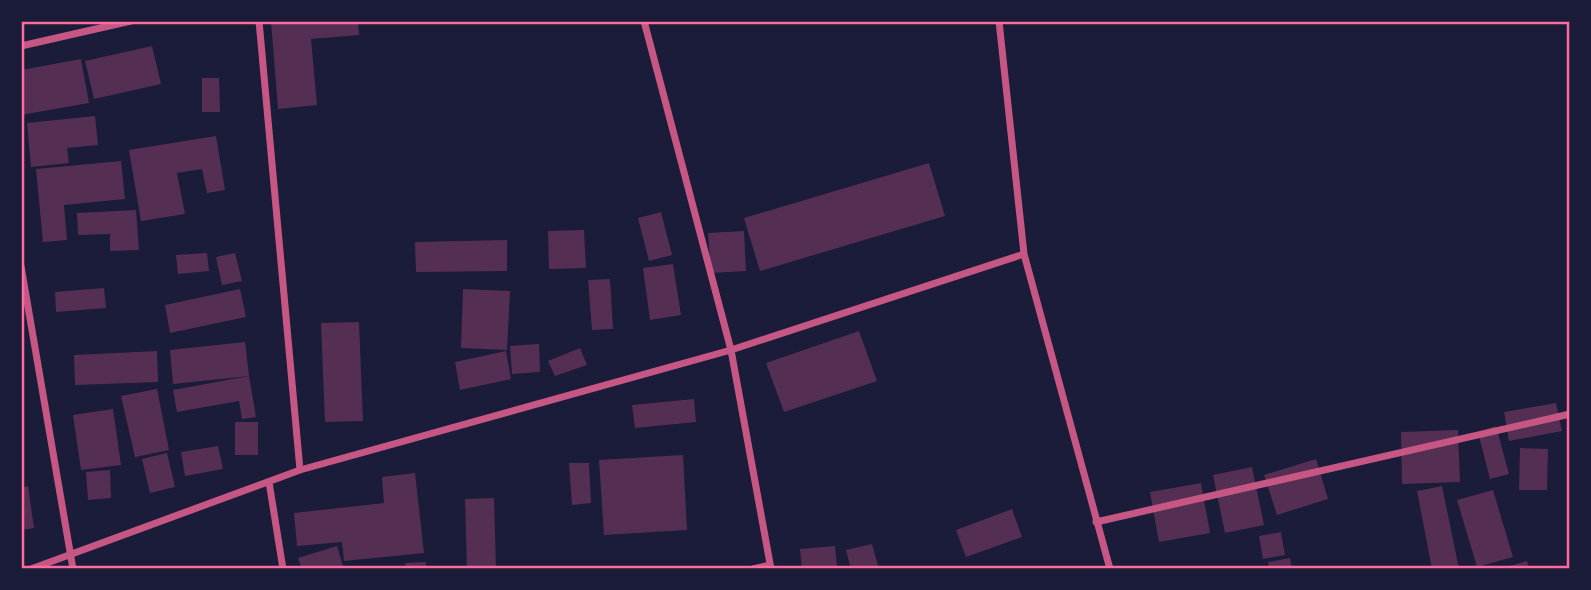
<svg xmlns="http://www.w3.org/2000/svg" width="1591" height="590" font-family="Literata,serif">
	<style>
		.building { fill: #542f53 }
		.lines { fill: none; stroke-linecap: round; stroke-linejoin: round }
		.minor { stroke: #c65784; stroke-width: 7 }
		.neatline { fill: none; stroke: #ff6b9d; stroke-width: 2.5 }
	</style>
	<rect width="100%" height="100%" fill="#1b1b3a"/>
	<path class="building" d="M271,21H358L359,35L311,39L317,105L278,109Z
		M152,46L161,84L94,99L85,61Z
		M81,59L89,103L21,115V70Z
		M202,78H219L220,112H202Z
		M95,116L98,145L67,148L69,163L31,167L27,123Z
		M216,136L225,190L207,193L202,169L177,173L185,214L141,221L129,150Z
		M121,161L125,199L64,205L67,240L43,242L36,169Z
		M929,163L945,216L760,271L744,218Z
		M136,210L139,250L110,251V234L78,235L77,213Z
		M661,212L672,255L649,261L638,218Z
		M584,230L586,268L549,269L548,231Z
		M744,231L746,271L711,273L708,233Z
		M507,240V271L416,272L415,242Z
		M207,253L209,271L178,274L176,255Z
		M235,253L242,281L222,285L216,257Z
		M673,264L681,315L650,320L643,268Z
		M610,279L613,329L592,330L588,280Z
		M104,288L106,308L56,312L55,292Z
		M240,289L246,317L170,333L165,305Z
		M463,289L510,291L507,350L461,348Z
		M359,322L363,421L325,422L321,323Z
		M859,331L877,381L784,412L766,363Z
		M245,342L249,376L173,384L170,350Z
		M539,344L540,372L512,374L510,346Z
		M580,348L587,365L555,376L548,361Z
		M157,351L158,382L75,385L74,355Z
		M506,351L511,379L460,390L455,362Z
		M249,376L256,417L242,419L239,401L177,412L173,390Z
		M157,389L169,450L135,457L121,396Z
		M694,399L696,422L635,428L632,405Z
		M1556,403L1562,431L1509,441L1504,412Z
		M113,409L121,465L81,470L73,415Z
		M235,422H258V455H235Z
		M1496,426L1509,474L1490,479L1478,432Z
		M1458,430L1460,482L1402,484L1401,432Z
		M218,446L223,469L185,476L181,452Z
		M1520,448L1548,449L1547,490H1519Z
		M167,453L175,487L150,493L142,459Z
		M683,455L687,530L604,535L599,460Z
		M1316,459L1328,499L1277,515L1264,475Z
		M569,463H589L591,503L572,505Z
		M1252,467L1264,525L1225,533L1213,475Z
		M110,470L111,498L88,500L86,472Z
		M415,473L424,553L344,561L342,542L297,546L294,513L384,503L382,477Z
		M1201,483L1210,533L1159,542L1150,492Z
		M28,486L34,528L21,530V488Z
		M1442,486L1459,569H1432L1417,491Z
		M1493,490L1513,557L1477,567L1457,500Z
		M494,498L496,569H467L465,499Z
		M1012,509L1022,537L966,557L956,530Z
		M1281,532L1285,555L1263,559L1259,536Z
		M872,544L879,569H851L846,550Z
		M337,546L344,569H302L298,558Z
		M835,546L837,566L802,569L800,549Z
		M1290,558L1292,569H1269L1268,562Z
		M1527,561L1529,569H1503V568Z
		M426,562V569H406L405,563Z"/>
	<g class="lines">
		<path class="minor" d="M259,21L300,470
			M644,21L731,350L771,569
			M999,21L1024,254L1110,569
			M21,46L131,21
			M21,266L73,569
			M269,482L283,569
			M1096,522L1570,414
			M31,569L300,470L731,350L1024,254
			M753,569L770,565"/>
	</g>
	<rect width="1591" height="590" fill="none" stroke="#1b1b3a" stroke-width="46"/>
	<rect x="23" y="23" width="1545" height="544" class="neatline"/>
</svg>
